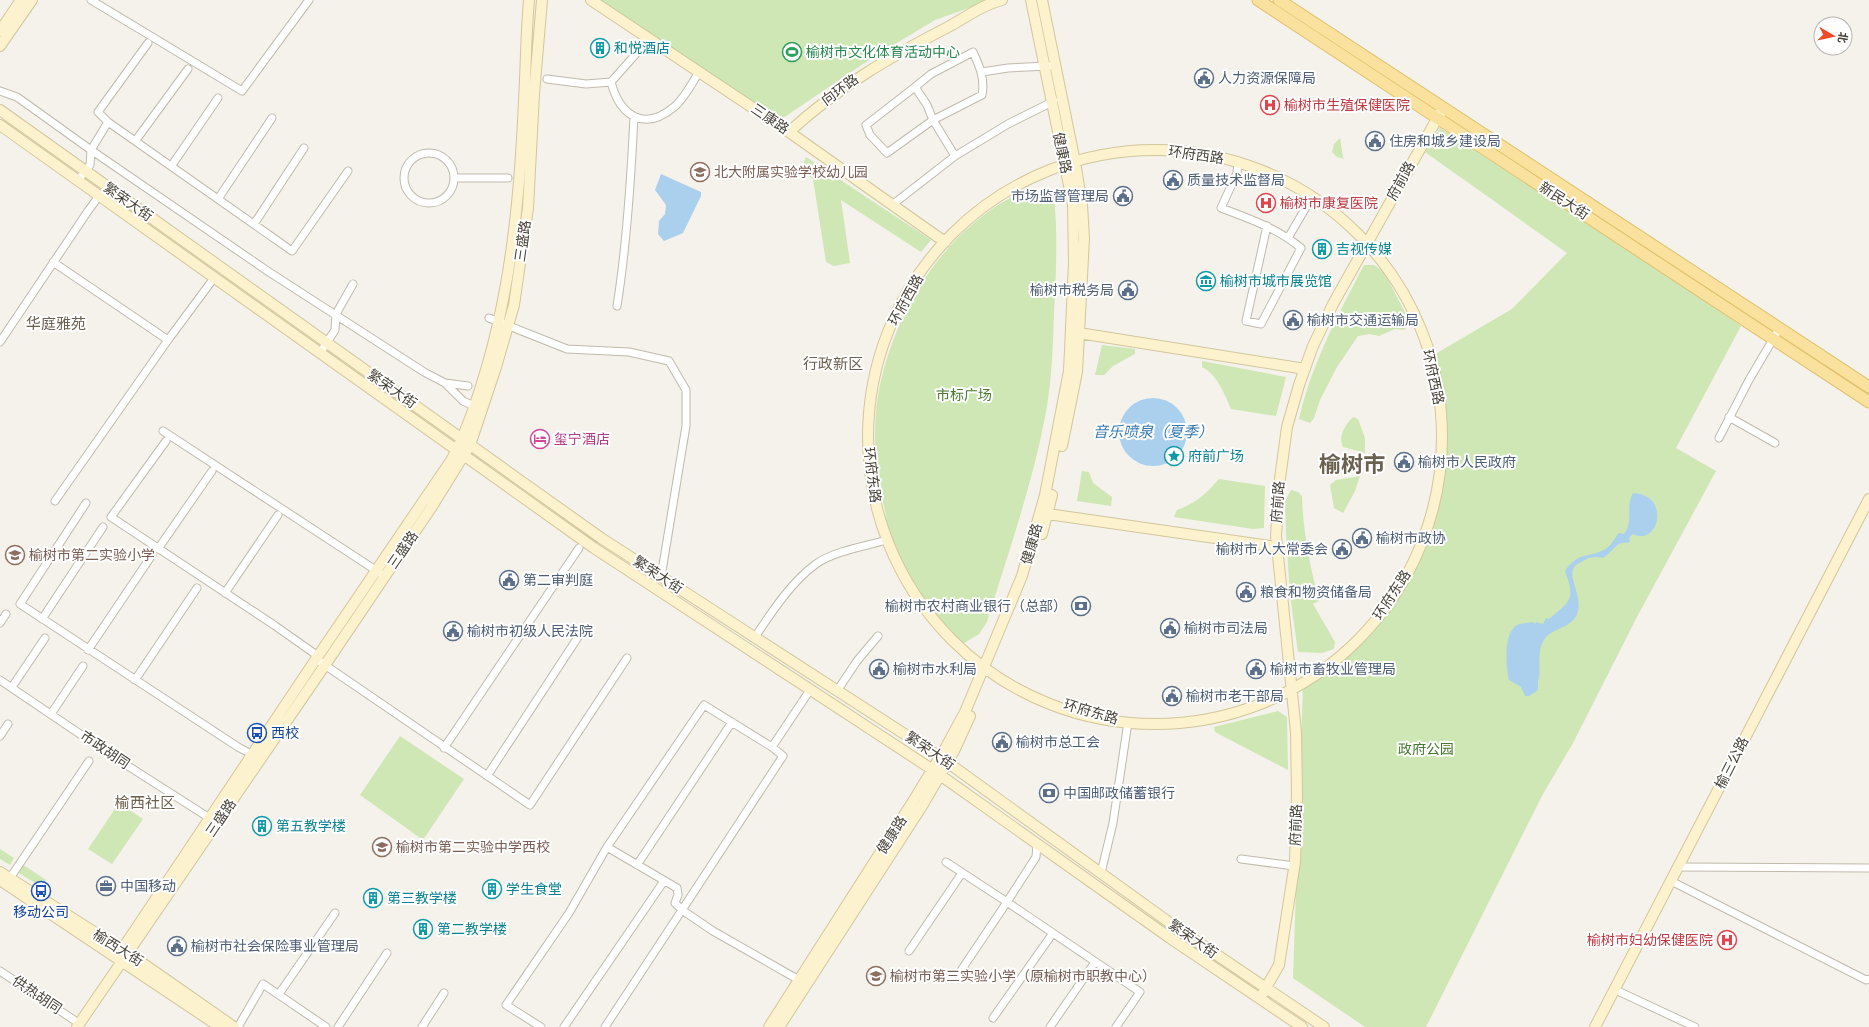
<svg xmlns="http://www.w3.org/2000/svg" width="1869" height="1027" font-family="Signika,'Noto Sans SC',sans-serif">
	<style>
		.green { fill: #cfe6b5 }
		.water { fill: #aad0ee }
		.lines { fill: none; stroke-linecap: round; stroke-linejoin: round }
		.street-casing { stroke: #c0baad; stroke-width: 9 }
		.secondary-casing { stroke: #d2c69c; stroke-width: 12 }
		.primary-casing { stroke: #dfc16e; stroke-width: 13 }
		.street { stroke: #fff; stroke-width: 7 }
		.secondary { stroke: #fcf2cd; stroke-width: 10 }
		.primary { stroke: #fae29e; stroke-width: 11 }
		.labels { text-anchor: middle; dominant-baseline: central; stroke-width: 4; stroke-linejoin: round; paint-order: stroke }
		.culture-label { font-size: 14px; fill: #0d838f; stroke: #fff; text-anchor: start }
		.leisure-label { font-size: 14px; fill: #27864d; stroke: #fff; text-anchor: start }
		.service-label { font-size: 14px; fill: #4e5e75; stroke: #fff; text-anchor: start }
		.street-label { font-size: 14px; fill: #484339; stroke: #fff }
		.health-label { font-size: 14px; fill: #be3a42; stroke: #fff; text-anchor: start }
		.education-label { font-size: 14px; fill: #785e54; stroke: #fff; text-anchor: start }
		.park-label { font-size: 14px; fill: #47782d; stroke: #fff }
		.hotel-label { font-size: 14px; fill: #b23c85; stroke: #fff; text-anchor: start }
		.transit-label { font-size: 14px; fill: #164399; stroke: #fff; text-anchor: start }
		.neighbourhood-label { font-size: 15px; fill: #6b6150; stroke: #fff }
		.water-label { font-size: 15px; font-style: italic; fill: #3579b0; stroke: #fff }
		.town-label { font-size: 22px; font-weight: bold; fill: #6b6150; stroke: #fff }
	</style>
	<rect width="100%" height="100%" fill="#f4f2ea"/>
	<path class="green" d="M601,0H991L935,20L872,58L780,120Z
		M1440,128L1666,274L1741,326L1676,448L1716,471L1638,615L1573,743L1543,794L1426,1027H1365L1293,978L1303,686C1382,631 1436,551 1441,453C1442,441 1440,428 1439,416C1437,395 1436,374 1437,353L1512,309L1567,253L1425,152Z
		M1340,138L1343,157L1344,159L1337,157L1332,152L1334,144Z
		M806,157L931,240L921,252L841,200L850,263L834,266L826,262L813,179L801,170Z
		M1044,189L1054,197C1058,235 1056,274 1054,312C1053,345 1052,379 1046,412C1033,483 1008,553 987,622L979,634L958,647C932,621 911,593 895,559C893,553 888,546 887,540C885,532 887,524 886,516C884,504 880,492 878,480C875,458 874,434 876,411C885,328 936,237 1012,197C1021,192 1034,191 1044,189Z
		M1364,265H1374L1384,272L1411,324L1404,330L1395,329L1379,336L1369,334L1358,336L1337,367L1320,400L1314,418L1310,423L1299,419C1312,363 1338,315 1364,265Z
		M1102,345L1135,349V354L1113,366L1104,375H1095Z
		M1202,361L1286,377L1276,416L1231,409C1225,395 1217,374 1202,367Z
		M1353,417L1358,419L1365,438V453L1343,447C1338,436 1345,425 1353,417Z
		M1082,471L1089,472L1093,483L1112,497L1111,506L1077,501Z
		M1360,476L1355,491L1343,513L1334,508L1330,485L1336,480Z
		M1219,479L1265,486L1264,528L1253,529L1174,517L1177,510C1195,504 1207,493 1219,479Z
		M1291,490L1298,492L1302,496C1303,533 1310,565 1319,601L1313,604L1335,642L1334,649L1322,653L1298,652L1290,595L1286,534L1285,501Z
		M1278,711L1287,717L1288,770L1215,732L1214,727Z
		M400,736L464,779L423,840L360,795Z
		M119,803L143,819L112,864L88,849Z
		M0,849L14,858L10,865L0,859Z
		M22,864L46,880L42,887L17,872Z"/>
	<path class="water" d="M661,174L701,192V196L683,233L664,241L658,234L659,221L665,214L666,205L655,190Z
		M1119 432a34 34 0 1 1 68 0a34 34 0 1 1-68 0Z
		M1633,493C1672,495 1658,547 1633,534L1629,538L1630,541C1627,544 1624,542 1621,543C1614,546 1610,554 1603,558C1597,556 1588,557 1583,561C1581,562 1577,564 1575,566C1565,577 1587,600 1575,618C1572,623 1563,627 1557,630C1534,639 1541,660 1539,679L1538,680V690L1529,696H1525L1521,687L1509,680C1506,667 1503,633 1517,625C1521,623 1528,623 1533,622L1535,624L1536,622L1543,624L1546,618L1549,619C1570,601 1576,600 1565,571C1579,549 1594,559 1608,547C1613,543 1615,537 1619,533L1624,534C1634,521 1625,507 1633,493Z"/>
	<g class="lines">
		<g class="street-casing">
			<path id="street" d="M91,0L242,91L309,0
				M148,43L98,112L108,122L292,251L348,171
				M982,72L1008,68L1049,66
				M547,79L586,84L611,82L635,55L647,37
				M611,82C620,116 644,132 674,107C684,99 692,83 699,72
				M915,87L866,125L870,135L887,153L933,120L927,105L915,87L931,74L973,52C980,67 985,79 982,95L933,120L955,156
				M0,91L17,97L91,150L269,272L424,372L445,383L468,386
				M136,140L188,69
				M404 178a25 25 0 1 1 50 0a25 25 0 1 1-50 0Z
				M1238,163L1237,173L1221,208C1250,219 1277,228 1301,248L1261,324L1246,321L1267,226
				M172,165L218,98
				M455,178H508
				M78,180L90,165L91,150L108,122
				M218,199L272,118
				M892,205L955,156L1008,124L1054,101
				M254,224L304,148
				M1288,238L1312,197
				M53,262L168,340
				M617,306C627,243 631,180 634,116
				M489,318L567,349L629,352L669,361L686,390V426L661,577
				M0,342L88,211L99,196
				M320,353L335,330L336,314L353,284
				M445,383L463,401L474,406
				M1729,417L1775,443
				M163,431L380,573
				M1719,438L1749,380L1779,329
				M166,441L111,517L274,625L318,656
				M55,501L168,340L214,278
				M86,503L20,604L238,747L253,755
				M158,549L212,471
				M225,593L278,515
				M42,619L103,527
				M0,623L6,614
				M755,637C771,613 792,581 816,564C834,551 866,546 887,540
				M88,650L152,555
				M316,659L530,805L627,658
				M0,680L114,757L211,819
				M135,680L197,588
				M12,687L45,638
				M837,691L857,661L878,636
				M51,714L83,666
				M0,736L8,724
				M444,748L579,548
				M487,776L582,631
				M1037,844L1036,857L1007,902L1140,992L1116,1027
				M607,847L677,888L678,895L675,903L682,910L783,756L772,747
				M1241,859L1294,866
				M946,862L1007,902L956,978
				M637,865L732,722
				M1679,867L1869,868
				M1101,873L1113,823L1128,722
				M10,878L89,761
				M1671,881L1866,980L1869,979
				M909,951L962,873
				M0,971L74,1020
				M1620,992L1695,1027
				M279,994L335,913
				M993,1018L1053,933
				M238,1027L263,984L326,1027
				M338,1027L387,953
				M422,1027L444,993
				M541,1027L506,1005L569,913L607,847L704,705L772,747L810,690
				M564,1027L664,881
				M605,1027L682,910L713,931L799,980
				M1050,1027L1095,962"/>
		</g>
		<g class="secondary-casing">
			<path id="secondary" d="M591,0L789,132L945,242
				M1042,0L1075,162L1082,205L1084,238L1077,372L1062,446
				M0,31L21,0
				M0,46L32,0
				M0,110L601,538L940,757L1177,928L1324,1027
				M0,125L594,548L933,770L1170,938L1302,1027
				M789,132C839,86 890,57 950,26C966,17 984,4 1002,0
				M868 437a287 287 0 1 1 574 0a287 287 0 1 1-574 0Z
				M1079,333L1305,369
				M1048,514L1277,547
				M1042,534L1052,495
				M0,872L138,960L234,1027
				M0,880L220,1027
				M119,954L316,659L452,459C465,435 474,409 482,383C511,292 520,195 524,100C526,66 526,33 529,0
				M1263,993L1279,965L1295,862L1297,794L1296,732L1276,536L1279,486L1287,427L1299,385L1313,346L1333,304L1443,108
				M77,1027L325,665L431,508L470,445L496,367L514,305L528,208L534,94L542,0
				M769,1027L912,803L946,747L965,712L1022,576L1045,495L1069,371L1074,263L1073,205L1031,0
				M779,1027L922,806L954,751L970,716
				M1595,1027L1869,499"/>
		</g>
		<g class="primary-casing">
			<path id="primary" d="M1258,0L1869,402
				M1279,0L1869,387"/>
		</g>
		<use href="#street" class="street"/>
		<use href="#secondary" class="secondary"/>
		<use href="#primary" class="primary"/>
	</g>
	<defs>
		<g id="building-ring" transform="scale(1)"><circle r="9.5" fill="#fff" stroke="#0f9aa8" stroke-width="1.5"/><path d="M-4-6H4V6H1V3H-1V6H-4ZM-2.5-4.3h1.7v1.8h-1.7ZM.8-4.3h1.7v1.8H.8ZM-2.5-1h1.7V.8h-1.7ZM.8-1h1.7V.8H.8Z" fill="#0f9aa8"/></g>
		<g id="stadium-ring" transform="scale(1)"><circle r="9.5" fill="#fff" stroke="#2e9e5b" stroke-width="1.5"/><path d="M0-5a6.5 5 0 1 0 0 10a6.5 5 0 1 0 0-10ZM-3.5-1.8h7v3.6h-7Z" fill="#2e9e5b"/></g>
		<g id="civic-ring" transform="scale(1)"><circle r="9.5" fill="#fff" stroke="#5c6f8a" stroke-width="1.5"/><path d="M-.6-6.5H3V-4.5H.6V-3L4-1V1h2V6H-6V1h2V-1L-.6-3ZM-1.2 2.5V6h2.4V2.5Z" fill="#5c6f8a"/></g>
		<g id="hospital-ring" transform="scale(1)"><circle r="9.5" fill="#fff" stroke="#e0444e" stroke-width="1.5"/><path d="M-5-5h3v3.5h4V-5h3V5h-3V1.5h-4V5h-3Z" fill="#e0444e"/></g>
		<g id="school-ring" transform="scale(1)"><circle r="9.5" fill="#fff" stroke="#8d6e63" stroke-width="1.5"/><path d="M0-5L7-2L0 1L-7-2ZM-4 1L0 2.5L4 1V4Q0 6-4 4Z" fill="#8d6e63"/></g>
		<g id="museum-ring" transform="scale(1)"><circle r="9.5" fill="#fff" stroke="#0f9aa8" stroke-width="1.5"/><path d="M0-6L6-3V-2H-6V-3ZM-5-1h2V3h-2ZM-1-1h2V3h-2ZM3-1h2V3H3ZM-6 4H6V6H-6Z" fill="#0f9aa8"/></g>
		<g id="hotel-ring" transform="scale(1)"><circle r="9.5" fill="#fff" stroke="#d1479c" stroke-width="1.5"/><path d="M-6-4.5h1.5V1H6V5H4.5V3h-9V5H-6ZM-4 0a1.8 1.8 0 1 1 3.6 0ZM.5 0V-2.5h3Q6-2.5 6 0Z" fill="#d1479c"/></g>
		<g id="sight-ring" transform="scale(1)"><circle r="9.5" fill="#fff" stroke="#0f9aa8" stroke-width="1.5"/><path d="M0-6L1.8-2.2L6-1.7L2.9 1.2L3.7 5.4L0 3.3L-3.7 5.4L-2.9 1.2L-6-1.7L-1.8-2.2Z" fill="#0f9aa8"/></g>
		<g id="bank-ring" transform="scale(1)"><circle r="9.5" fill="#fff" stroke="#5c6f8a" stroke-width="1.5"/><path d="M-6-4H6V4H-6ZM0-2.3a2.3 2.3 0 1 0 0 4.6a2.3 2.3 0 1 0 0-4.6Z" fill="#5c6f8a"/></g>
		<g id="bus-ring" transform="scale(1)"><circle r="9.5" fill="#fff" stroke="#1a4fb4" stroke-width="1.5"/><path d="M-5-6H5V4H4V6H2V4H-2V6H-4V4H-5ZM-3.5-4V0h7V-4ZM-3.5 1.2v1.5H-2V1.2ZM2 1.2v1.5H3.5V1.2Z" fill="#1a4fb4"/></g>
		<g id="office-ring" transform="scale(1)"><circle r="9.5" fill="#fff" stroke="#5c6f8a" stroke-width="1.5"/><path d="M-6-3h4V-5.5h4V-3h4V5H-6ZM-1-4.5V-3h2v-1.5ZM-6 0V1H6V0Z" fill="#5c6f8a"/></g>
	</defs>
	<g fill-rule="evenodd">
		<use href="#building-ring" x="600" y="48"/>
		<use href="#stadium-ring" x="792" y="52"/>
		<use href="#civic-ring" x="1204" y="78"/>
		<use href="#hospital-ring" x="1270" y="105"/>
		<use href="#civic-ring" x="1375" y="141"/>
		<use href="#school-ring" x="700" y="172"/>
		<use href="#civic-ring" x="1173" y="180"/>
		<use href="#civic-ring" x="1123" y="196"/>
		<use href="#hospital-ring" x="1266" y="203"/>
		<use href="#building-ring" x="1322" y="249"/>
		<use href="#museum-ring" x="1206" y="281"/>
		<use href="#civic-ring" x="1128" y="290"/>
		<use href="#civic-ring" x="1293" y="320"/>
		<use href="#hotel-ring" x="540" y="439"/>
		<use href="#sight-ring" x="1174" y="456"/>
		<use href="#civic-ring" x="1404" y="462"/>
		<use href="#civic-ring" x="1362" y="538"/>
		<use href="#civic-ring" x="1342" y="549"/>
		<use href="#school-ring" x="15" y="555"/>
		<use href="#civic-ring" x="509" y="580"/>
		<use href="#civic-ring" x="1246" y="592"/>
		<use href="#bank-ring" x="1081" y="606"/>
		<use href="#civic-ring" x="1170" y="628"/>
		<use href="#civic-ring" x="453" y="631"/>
		<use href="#civic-ring" x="879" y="669"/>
		<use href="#civic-ring" x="1256" y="669"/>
		<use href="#civic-ring" x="1172" y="696"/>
		<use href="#bus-ring" x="257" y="733"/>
		<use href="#civic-ring" x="1002" y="742"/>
		<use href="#bank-ring" x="1049" y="793"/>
		<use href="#building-ring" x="262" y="826"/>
		<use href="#school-ring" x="382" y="847"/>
		<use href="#office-ring" x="106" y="886"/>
		<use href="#building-ring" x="492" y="889"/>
		<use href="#bus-ring" x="41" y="891"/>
		<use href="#building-ring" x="373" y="898"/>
		<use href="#building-ring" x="423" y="929"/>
		<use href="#hospital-ring" x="1727" y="940"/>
		<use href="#civic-ring" x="177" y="946"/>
		<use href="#school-ring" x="876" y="976"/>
	</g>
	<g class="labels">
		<g class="culture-label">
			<text x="614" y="48">和悦酒店</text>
			<text x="1336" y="249">吉视传媒</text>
			<text x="1220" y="281">榆树市城市展览馆</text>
			<text x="1188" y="456">府前广场</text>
			<text x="276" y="826">第五教学楼</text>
			<text x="506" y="889">学生食堂</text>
			<text x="387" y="898">第三教学楼</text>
			<text x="437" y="929">第二教学楼</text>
		</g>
		<g class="leisure-label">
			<text x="806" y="52">榆树市文化体育活动中心</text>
		</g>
		<g class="service-label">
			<text x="1218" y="78">人力资源保障局</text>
			<text x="1389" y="141">住房和城乡建设局</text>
			<text x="1187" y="180">质量技术监督局</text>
			<text x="1109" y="196" text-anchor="end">市场监督管理局</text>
			<text x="1114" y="290" text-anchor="end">榆树市税务局</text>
			<text x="1307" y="320">榆树市交通运输局</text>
			<text x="1418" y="462">榆树市人民政府</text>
			<text x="1376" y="538">榆树市政协</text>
			<text x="1328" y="549" text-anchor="end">榆树市人大常委会</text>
			<text x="523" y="580">第二审判庭</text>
			<text x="1260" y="592">粮食和物资储备局</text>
			<text x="1067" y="606" text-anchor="end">榆树市农村商业银行（总部）</text>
			<text x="1184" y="628">榆树市司法局</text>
			<text x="467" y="631">榆树市初级人民法院</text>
			<text x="893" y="669">榆树市水利局</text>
			<text x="1270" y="669">榆树市畜牧业管理局</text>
			<text x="1186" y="696">榆树市老干部局</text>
			<text x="1016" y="742">榆树市总工会</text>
			<text x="1063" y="793">中国邮政储蓄银行</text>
			<text x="120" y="886">中国移动</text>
			<text x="191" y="946">榆树市社会保险事业管理局</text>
		</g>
		<g class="street-label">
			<text transform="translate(840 90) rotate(-36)">向环路</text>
			<text transform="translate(770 119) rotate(34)">三康路</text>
			<text transform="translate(1062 153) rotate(78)">健康路</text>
			<text transform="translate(1196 155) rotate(8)">环府西路</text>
			<text transform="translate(1401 181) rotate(-61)">府前路</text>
			<text transform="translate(1564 201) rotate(33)">新民大街</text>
			<text transform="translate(128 202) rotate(35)">繁荣大街</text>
			<text transform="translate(523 241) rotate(-82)">三盛路</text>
			<text transform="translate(906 300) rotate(-61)">环府西路</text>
			<text transform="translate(1433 377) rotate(78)">环府西路</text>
			<text transform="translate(392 389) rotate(35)">繁荣大街</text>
			<text transform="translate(872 475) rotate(83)">环府东路</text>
			<text transform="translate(1278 502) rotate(-86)">府前路</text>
			<text transform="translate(1032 544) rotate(-74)">健康路</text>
			<text transform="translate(403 550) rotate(-56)">三盛路</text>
			<text transform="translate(658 575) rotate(33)">繁荣大街</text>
			<text transform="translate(1392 595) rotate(-57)">环府东路</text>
			<text transform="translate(1091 712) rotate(16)">环府东路</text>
			<text transform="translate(105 750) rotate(34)">市政胡同</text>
			<text transform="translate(930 751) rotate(34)">繁荣大街</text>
			<text transform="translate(1732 763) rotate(-63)">榆三公路</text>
			<text transform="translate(221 818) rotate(-56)">三盛路</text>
			<text transform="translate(1296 825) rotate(-88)">府前路</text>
			<text transform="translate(892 835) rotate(-57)">健康路</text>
			<text transform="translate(1193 939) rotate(35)">繁荣大街</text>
			<text transform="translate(118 948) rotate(32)">榆西大街</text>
			<text transform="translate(37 995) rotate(34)">供热胡同</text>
		</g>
		<g class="health-label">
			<text x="1284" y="105">榆树市生殖保健医院</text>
			<text x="1280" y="203">榆树市康复医院</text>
			<text x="1713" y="940" text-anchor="end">榆树市妇幼保健医院</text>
		</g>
		<g class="education-label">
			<text x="714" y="172">北大附属实验学校幼儿园</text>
			<text x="29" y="555">榆树市第二实验小学</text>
			<text x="396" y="847">榆树市第二实验中学西校</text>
			<text x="890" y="976">榆树市第三实验小学（原榆树市职教中心）</text>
		</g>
		<g class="park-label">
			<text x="964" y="395">市标广场</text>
			<text x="1426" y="749">政府公园</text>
		</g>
		<g class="hotel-label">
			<text x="554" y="439">玺宁酒店</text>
		</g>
		<g class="transit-label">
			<text x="271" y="733">西校</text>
			<text x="41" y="912" text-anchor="middle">移动公司</text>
		</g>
		<g class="neighbourhood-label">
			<text x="56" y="324">华庭雅苑</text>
			<text x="833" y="364">行政新区</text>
			<text x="145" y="803">榆西社区</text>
		</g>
		<g class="water-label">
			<text x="1153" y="432">音乐喷泉（夏季）</text>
		</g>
		<g class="town-label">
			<text x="1352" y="464">榆树市</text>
		</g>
	</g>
	<g transform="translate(1833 36) rotate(99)"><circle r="19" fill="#ffffff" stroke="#b6b4b0"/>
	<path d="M0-3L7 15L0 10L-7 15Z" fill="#f04a25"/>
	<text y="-6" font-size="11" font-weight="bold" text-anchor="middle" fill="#484339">北</text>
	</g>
</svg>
